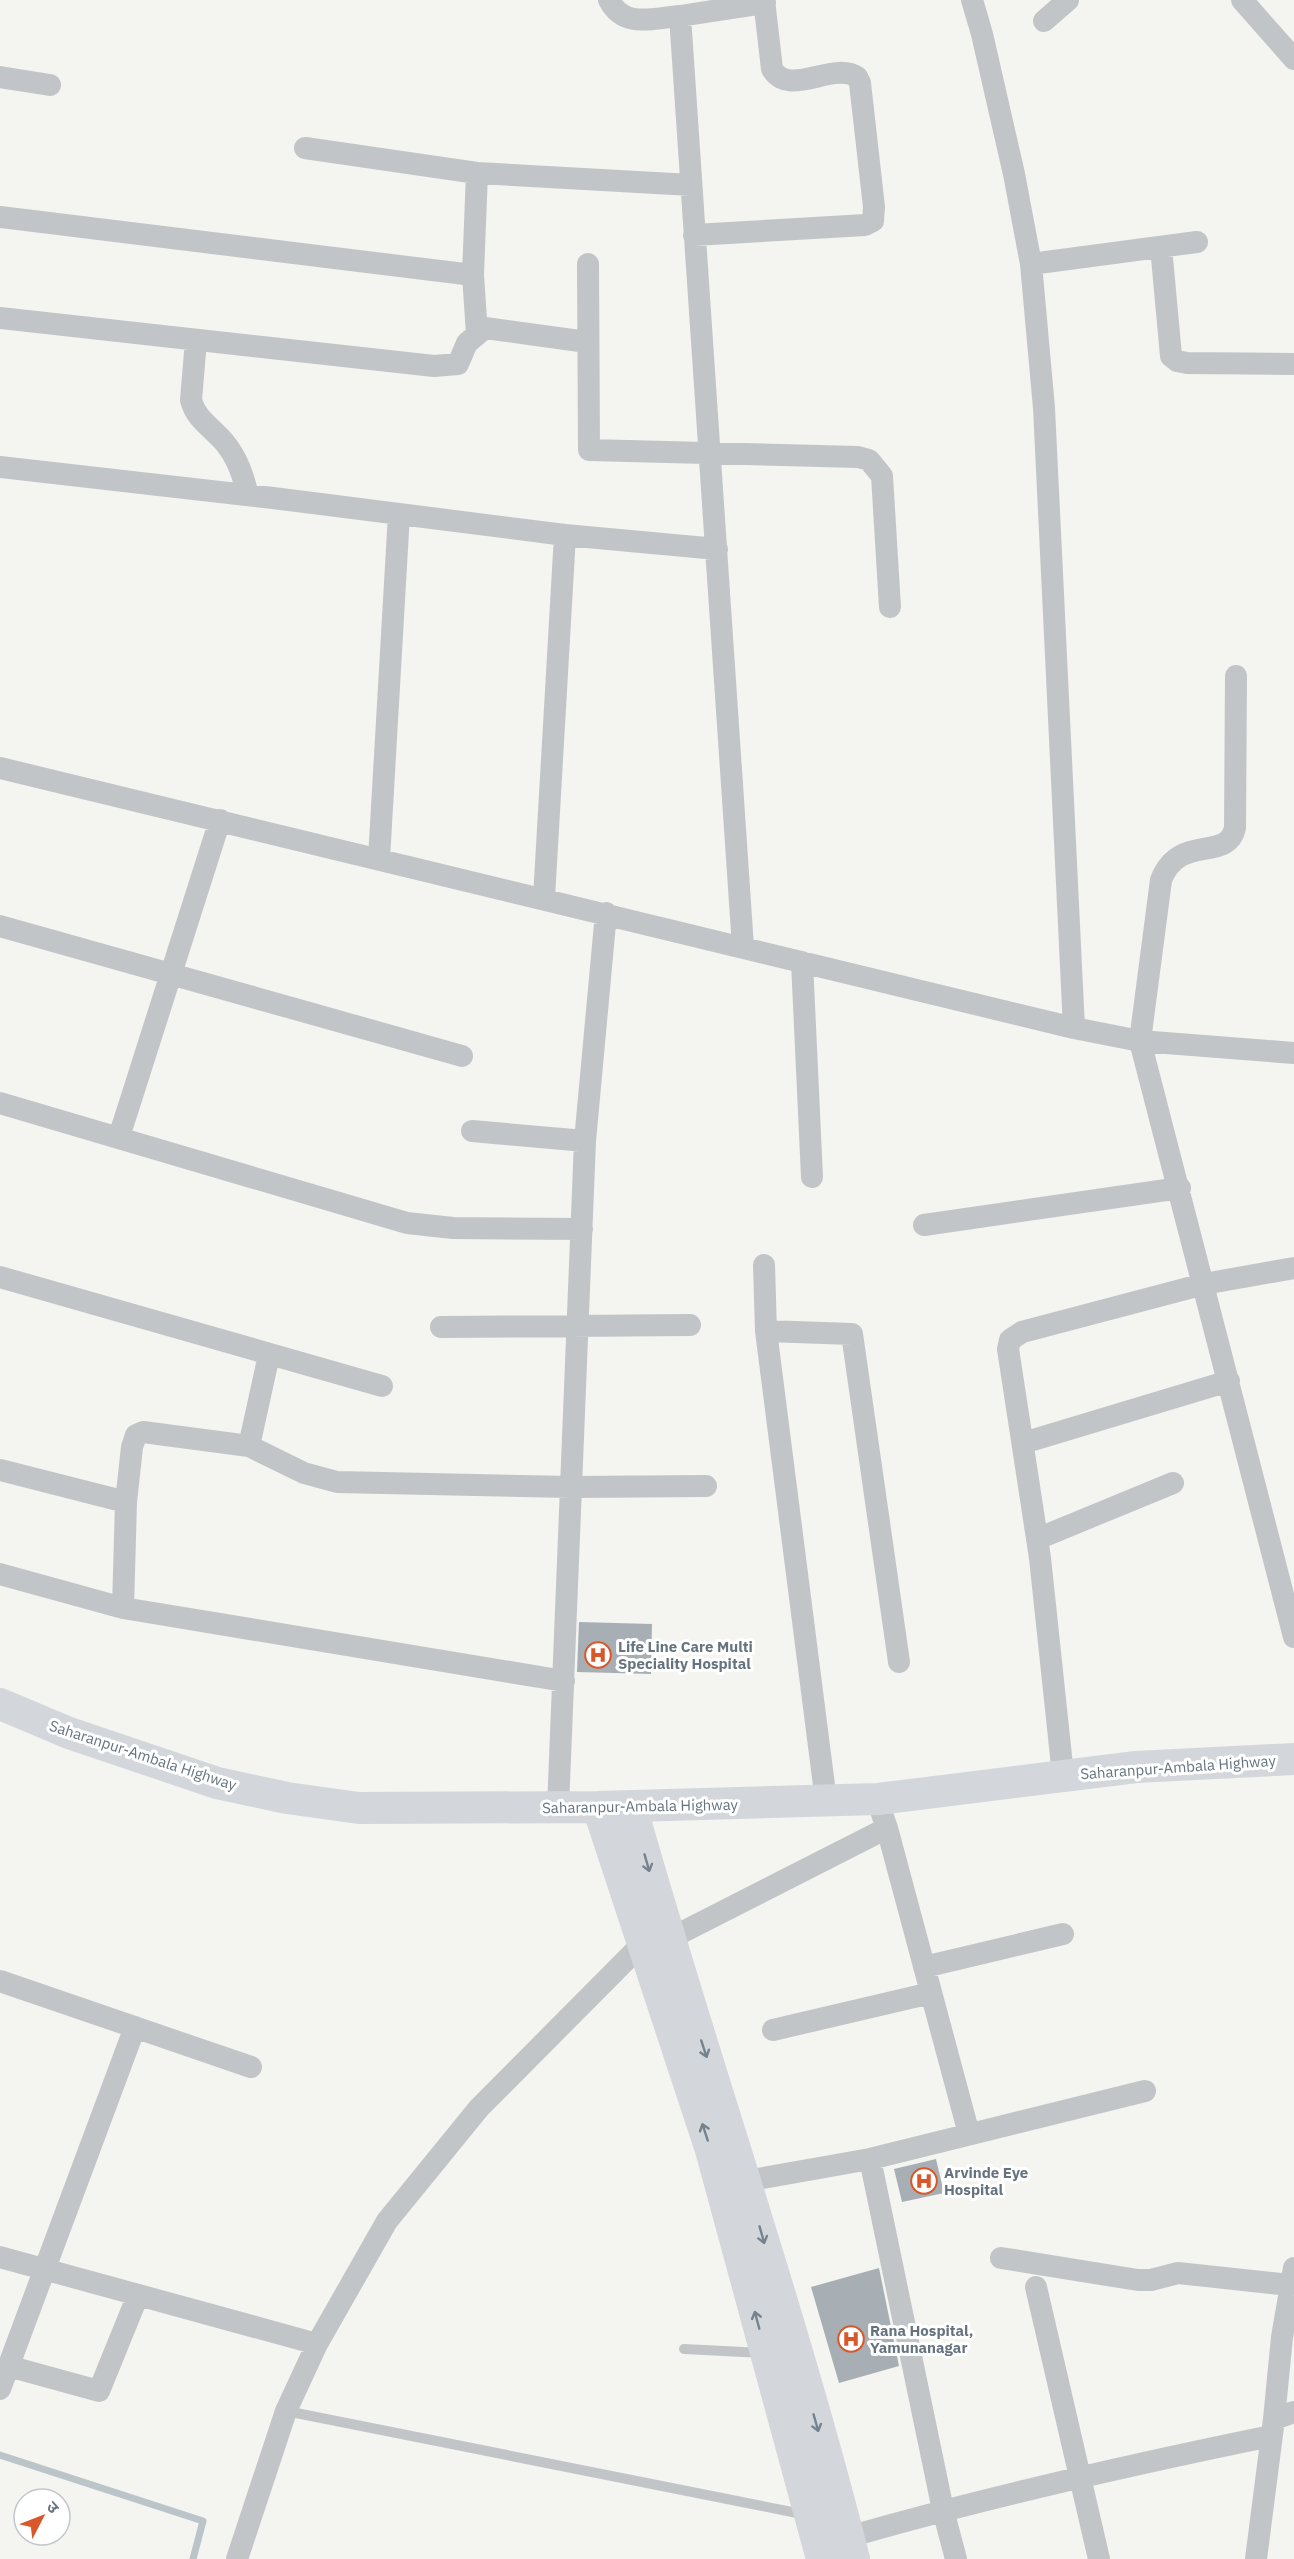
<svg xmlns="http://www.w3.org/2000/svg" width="1294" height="2559" font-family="'IBM Plex Sans','Noto Sans Devanagari',sans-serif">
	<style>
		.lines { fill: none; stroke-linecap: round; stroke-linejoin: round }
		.stream { stroke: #bbc4c8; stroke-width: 7 }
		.building { fill: #a8afb4 }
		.service { stroke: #c2c5c8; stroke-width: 10 }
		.minor { stroke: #c2c5c8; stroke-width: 22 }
		.secondary { stroke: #d3d7db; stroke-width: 32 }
		.oneway { stroke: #76828d }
		.labels { text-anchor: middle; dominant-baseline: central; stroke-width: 6; stroke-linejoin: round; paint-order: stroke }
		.poi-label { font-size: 15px; font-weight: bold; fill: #65737f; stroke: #fff; text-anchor: start }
		.street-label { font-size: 15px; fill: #65737f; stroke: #fff }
	</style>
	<rect width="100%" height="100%" fill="#f4f4f0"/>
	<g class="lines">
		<path class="stream" d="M0,2455L203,2521L193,2559"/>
	</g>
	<path class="building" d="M579,1622L652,1624L651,1674L577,1672Z
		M936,2159L944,2193L902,2202L894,2169Z
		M879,2268L899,2366L839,2383L811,2287Z"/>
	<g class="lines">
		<path class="service" d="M684,2349L763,2353
			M286,2411L807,2515"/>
		<path class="minor" d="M609,0C624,29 652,18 680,16L743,947
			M972,0L982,34L1014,174L1031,264L1044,408L1074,1028
			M1242,0L1294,59
			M680,16L765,3
			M1044,21L1068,0
			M0,77L50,85
			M305,148L477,173L691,185
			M477,173L473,275L477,334
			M0,217L473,275
			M694,235L865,225L873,221L874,207L860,83L857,77C833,61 789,98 772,69L764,0
			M1161,247L1171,356L1177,361L1187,363L1294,364
			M588,264L589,450L858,457L869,460L882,476L890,607
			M1031,264L1197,242
			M0,318L434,366L458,364L467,343L485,328L587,342
			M196,340L191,400C196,420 213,428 225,443C238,459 243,476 248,495
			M0,467L273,498L565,535L717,549
			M1236,676L1235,828C1227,863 1180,832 1161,880L1140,1041L1294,1053
			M0,768L1074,1028L1140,1041L1294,1637
			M379,859L399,514
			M544,898L565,535
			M0,926L462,1056
			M802,962L812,1177
			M0,1103L407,1223L453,1228L582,1229
			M472,1131L585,1141
			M119,1137L220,820
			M924,1225L1180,1188
			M764,1265L766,1331L826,1801
			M0,1277L382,1386
			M441,1327L690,1325
			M766,1331L852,1334L899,1662
			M1023,1443L1229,1381
			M249,1446L269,1355
			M0,1470L126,1502
			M1037,1539L1173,1483
			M0,1574L123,1608L564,1681
			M123,1608L126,1502L132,1447L136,1435L143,1432L249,1446L304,1473L337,1482L572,1487L706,1486
			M1063,1775L1040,1558L1008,1349L1010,1340L1022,1332L1204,1284L1294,1268
			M558,1808L585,1141L606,913
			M887,1828L969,2134
			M669,1939L887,1828L882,1814
			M924,1967L1063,1934
			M0,1981L251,2067
			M773,2030L931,1993
			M870,2159L943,2510L956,2559
			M746,2181L870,2159L1145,2091
			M0,2257L317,2344
			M1001,2258L1138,2280H1151L1178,2273L1290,2285
			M1036,2287L1099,2559
			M8,2366L99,2391L138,2295
			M0,2389L135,2027
			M1274,2419L1294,2412
			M848,2537C988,2497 1129,2465 1271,2436
			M237,2559L286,2411L317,2344L387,2221L479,2108L643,1943
			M1256,2559L1274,2419L1282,2337L1294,2268"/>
		<path class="secondary" d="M0,1704L69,1733L217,1783L287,1798L359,1808L598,1807L878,1799L1136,1767L1294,1759
			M631,1806C702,2058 790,2305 854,2559
			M598,1807L711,2150L822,2559"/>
	</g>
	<defs><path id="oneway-shaft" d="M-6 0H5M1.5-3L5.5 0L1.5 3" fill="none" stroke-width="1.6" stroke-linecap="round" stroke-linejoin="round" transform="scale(1.5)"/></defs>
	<g class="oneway">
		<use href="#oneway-shaft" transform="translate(647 1863) rotate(74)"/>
		<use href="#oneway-shaft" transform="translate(704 2049) rotate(72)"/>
		<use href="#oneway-shaft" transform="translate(705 2132) rotate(-108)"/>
		<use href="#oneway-shaft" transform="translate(762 2235) rotate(74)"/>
		<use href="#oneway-shaft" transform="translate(757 2320) rotate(-105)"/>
		<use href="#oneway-shaft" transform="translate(816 2423) rotate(74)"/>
	</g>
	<defs>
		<g id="hospital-ring" transform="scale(1.35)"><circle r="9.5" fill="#fff" stroke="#d8582c" stroke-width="1.5"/><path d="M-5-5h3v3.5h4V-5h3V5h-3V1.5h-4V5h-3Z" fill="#d8582c"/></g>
	</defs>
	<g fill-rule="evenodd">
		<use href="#hospital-ring" x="598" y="1655"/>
		<use href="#hospital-ring" x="924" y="2181"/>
		<use href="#hospital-ring" x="851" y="2339"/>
	</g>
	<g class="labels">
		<g class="poi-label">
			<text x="618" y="1646">Life Line Care Multi<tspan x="618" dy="17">Speciality Hospital</tspan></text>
			<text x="944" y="2172">Arvinde Eye<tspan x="944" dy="17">Hospital</tspan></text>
			<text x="870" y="2330">Rana Hospital,<tspan x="870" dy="17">Yamunanagar</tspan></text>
		</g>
		<g class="street-label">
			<text transform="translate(143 1755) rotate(18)">Saharanpur-Ambala Highway</text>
			<text transform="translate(1178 1767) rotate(-4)">Saharanpur-Ambala Highway</text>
			<text transform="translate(640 1806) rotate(-1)">Saharanpur-Ambala Highway</text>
		</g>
	</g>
	<g transform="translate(42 2517) rotate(48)"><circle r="28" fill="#ffffff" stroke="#c1c7cc" stroke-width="1.5"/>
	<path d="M0-4.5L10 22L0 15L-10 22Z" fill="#d8582c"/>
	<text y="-9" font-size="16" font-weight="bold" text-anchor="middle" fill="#65737f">उ</text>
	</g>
</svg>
